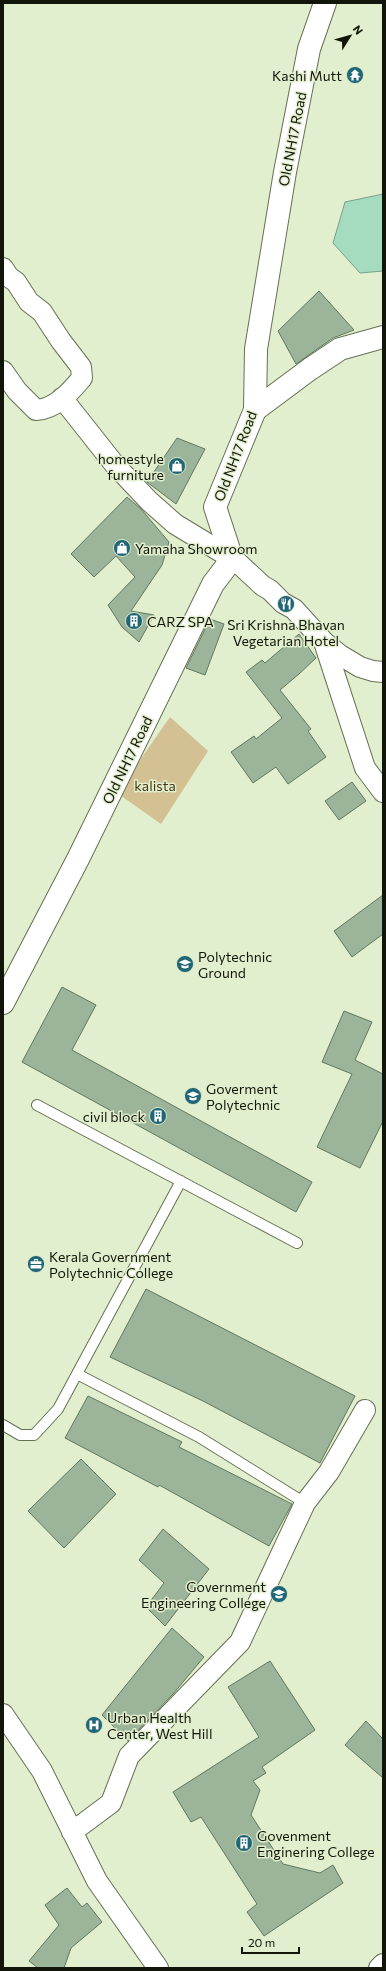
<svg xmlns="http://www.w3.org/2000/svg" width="386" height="1971" font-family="Commissioner,sans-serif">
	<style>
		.green { fill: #d3c193 }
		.water { fill: #a5dbbe; stroke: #79a088 }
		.building { fill: #9cb59a; stroke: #60785f }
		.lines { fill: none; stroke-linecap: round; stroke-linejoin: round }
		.lane-casing { stroke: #657053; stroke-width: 12 }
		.street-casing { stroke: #657053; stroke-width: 22 }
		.secondary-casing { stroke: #657053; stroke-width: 24 }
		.primary-casing { stroke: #657053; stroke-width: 24 }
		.lane { stroke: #fff; stroke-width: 10 }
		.street { stroke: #fff; stroke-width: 20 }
		.secondary { stroke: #fff; stroke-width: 22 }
		.primary { stroke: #fff; stroke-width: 22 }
		.labels { text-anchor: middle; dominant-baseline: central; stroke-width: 3; stroke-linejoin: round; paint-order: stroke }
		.poi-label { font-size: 14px; fill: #12160a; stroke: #e2efce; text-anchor: start }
		.street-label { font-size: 14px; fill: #12160a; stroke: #e2efce }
		.park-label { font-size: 14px; fill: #45360e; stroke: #e2efce }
	</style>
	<rect width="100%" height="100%" fill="#e2efce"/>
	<path class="green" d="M170,717L208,751L161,824L117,793Z"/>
	<path class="water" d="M383,194V271L360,273L333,243L345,202Z"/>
	<path class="building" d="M319,291L354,330L333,338L296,364L278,331Z
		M177,438L205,449L176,504L147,482Z
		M127,497L141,509L169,542L162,565L131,611L154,615L139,642L122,627L108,605L135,577L116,556L94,577L71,554Z
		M210,619L224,624L205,675L186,668Z
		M299,634L316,658L299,674L280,690L311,729L308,731L326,757L288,784L276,767L253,783L231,752L254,736L256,739L282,718L246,672L262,660L265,663Z
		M352,782L366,801L339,820L325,801Z
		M383,895V934L352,957L334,931Z
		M62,987L96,1005L72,1050L312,1182L296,1212L22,1062Z
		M344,1011L372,1022L355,1060L383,1074V1121L360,1168L317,1147L352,1074L322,1062Z
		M146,1289L355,1396L320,1463L203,1401L110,1357Z
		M88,1396L182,1442L179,1447L292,1504L269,1546L159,1485L158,1487L65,1438Z
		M81,1459L116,1494L64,1548L28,1511Z
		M163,1529L209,1569L165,1626L146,1607L164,1583L139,1560Z
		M172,1628L204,1657L173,1694L128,1741L102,1715Z
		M270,1661L315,1730L262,1767L266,1773L253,1781L260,1790L251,1815L283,1864L320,1873L333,1865L343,1883L264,1936L247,1912L257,1904L201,1817L191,1822L173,1792L259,1737L228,1687Z
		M366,1721L383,1739V1778L345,1745Z
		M67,1888L82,1907L87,1903L102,1922L71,1948L64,1968H38L29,1961L59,1925L45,1905Z"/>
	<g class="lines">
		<g class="lane-casing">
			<path id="lane" d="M37,1105L297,1243
				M77,1374L199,1437L305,1503
				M3,1425L20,1435H34L58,1409L181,1181"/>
		</g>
		<g class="street-casing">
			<path id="street" d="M3,268L9,277L16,282L29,302L42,312L61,341L81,367L82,378C70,392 56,409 36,410L17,391L3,371
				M62,398L115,465L149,501L175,524L236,561L263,586L270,590L283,603L294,609L324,642L340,655L360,667L373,671L383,672
				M324,642L365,768L383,792
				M3,1714L42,1771L97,1881L158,1968
				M72,1832L111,1803L129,1756L240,1642L305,1503L329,1472L365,1410
				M379,1968L383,1964"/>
		</g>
		<g class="secondary-casing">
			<path id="secondary" d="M255,410L310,369L340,349L383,337"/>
		</g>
		<g class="primary-casing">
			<path id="primary" d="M3,1003L78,859L213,584L232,559L215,507L255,410L256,349L285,172L309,49L325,3"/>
		</g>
		<use href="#lane" class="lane"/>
		<use href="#street" class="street"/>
		<use href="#secondary" class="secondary"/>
		<use href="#primary" class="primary"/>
	</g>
	<defs>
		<g id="temple-disc" transform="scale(0.9)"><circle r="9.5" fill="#206676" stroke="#e2efce"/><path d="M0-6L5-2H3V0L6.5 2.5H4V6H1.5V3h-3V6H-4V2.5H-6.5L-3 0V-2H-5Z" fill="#fff"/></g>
		<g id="shop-disc" transform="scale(0.9)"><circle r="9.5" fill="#206676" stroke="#e2efce"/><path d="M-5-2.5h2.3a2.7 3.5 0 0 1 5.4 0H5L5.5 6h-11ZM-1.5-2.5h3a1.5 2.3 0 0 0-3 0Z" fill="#fff"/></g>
		<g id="restaurant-disc" transform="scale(0.9)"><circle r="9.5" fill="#206676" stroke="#e2efce"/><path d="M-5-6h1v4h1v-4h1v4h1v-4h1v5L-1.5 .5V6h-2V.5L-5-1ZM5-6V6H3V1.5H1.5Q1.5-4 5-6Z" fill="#fff"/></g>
		<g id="building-disc" transform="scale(0.9)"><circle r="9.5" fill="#206676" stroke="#e2efce"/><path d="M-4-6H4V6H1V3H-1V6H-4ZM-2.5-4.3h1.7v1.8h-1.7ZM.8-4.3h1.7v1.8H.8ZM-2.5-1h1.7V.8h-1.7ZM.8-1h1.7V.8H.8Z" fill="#fff"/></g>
		<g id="university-disc" transform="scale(0.9)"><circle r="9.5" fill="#206676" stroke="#e2efce"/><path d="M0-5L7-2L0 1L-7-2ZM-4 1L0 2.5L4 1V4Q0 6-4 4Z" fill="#fff"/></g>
		<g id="office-disc" transform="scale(0.9)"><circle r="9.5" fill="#206676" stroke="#e2efce"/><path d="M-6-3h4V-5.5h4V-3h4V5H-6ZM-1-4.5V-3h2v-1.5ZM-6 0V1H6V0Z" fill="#fff"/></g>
		<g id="hospital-disc" transform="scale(0.9)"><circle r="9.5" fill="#206676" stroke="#e2efce"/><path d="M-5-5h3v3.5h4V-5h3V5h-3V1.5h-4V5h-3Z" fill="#fff"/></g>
	</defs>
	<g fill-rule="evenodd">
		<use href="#temple-disc" x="355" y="75"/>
		<use href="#shop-disc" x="177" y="466"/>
		<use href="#shop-disc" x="122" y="548"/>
		<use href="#restaurant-disc" x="286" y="604"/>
		<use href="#building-disc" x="134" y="621"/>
		<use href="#university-disc" x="185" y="964"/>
		<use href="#university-disc" x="193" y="1096"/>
		<use href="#building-disc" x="158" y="1116"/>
		<use href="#office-disc" x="36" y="1264"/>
		<use href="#university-disc" x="279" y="1594"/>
		<use href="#hospital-disc" x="94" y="1725"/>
		<use href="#building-disc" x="244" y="1843"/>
	</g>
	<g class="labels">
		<g class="poi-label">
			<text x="342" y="75" text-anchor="end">Kashi Mutt</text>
			<text x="164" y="458" text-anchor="end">homestyle<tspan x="164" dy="16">furniture</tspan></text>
			<text x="135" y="548">Yamaha Showroom</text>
			<text x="147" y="621">CARZ SPA</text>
			<text x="286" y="624" text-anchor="middle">Sri Krishna Bhavan<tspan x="286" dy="16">Vegetarian Hotel</tspan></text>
			<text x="198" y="956">Polytechnic<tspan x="198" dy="16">Ground</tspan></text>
			<text x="206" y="1088">Goverment<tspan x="206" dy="16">Polytechnic</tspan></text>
			<text x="145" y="1116" text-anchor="end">civil block</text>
			<text x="49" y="1256">Kerala Government<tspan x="49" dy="16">Polytechnic College</tspan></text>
			<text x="266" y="1586" text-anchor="end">Government<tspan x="266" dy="16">Engineering College</tspan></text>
			<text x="107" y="1717">Urban Health<tspan x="107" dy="16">Center, West Hill</tspan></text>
			<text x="257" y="1835">Govenment<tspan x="257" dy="16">Enginering College</tspan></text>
		</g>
		<g class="street-label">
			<text transform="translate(292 139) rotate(-79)">Old NH17 Road</text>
			<text transform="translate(235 456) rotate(-69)">Old NH17 Road</text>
			<text transform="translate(127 760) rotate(-64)">Old NH17 Road</text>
		</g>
		<g class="park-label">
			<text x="155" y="785">kalista</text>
		</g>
	</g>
	<rect width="386" height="1971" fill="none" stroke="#12160a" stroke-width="8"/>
	<g transform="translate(350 36) rotate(53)" stroke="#e2efce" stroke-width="3" paint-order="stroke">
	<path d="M0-3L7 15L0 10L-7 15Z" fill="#12160a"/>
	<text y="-6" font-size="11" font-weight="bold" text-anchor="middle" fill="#12160a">N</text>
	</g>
	<path d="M242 1947v6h57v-6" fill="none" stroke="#12160a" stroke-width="2"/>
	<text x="248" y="1947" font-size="12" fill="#12160a" stroke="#e2efce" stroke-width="3" paint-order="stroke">20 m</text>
</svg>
